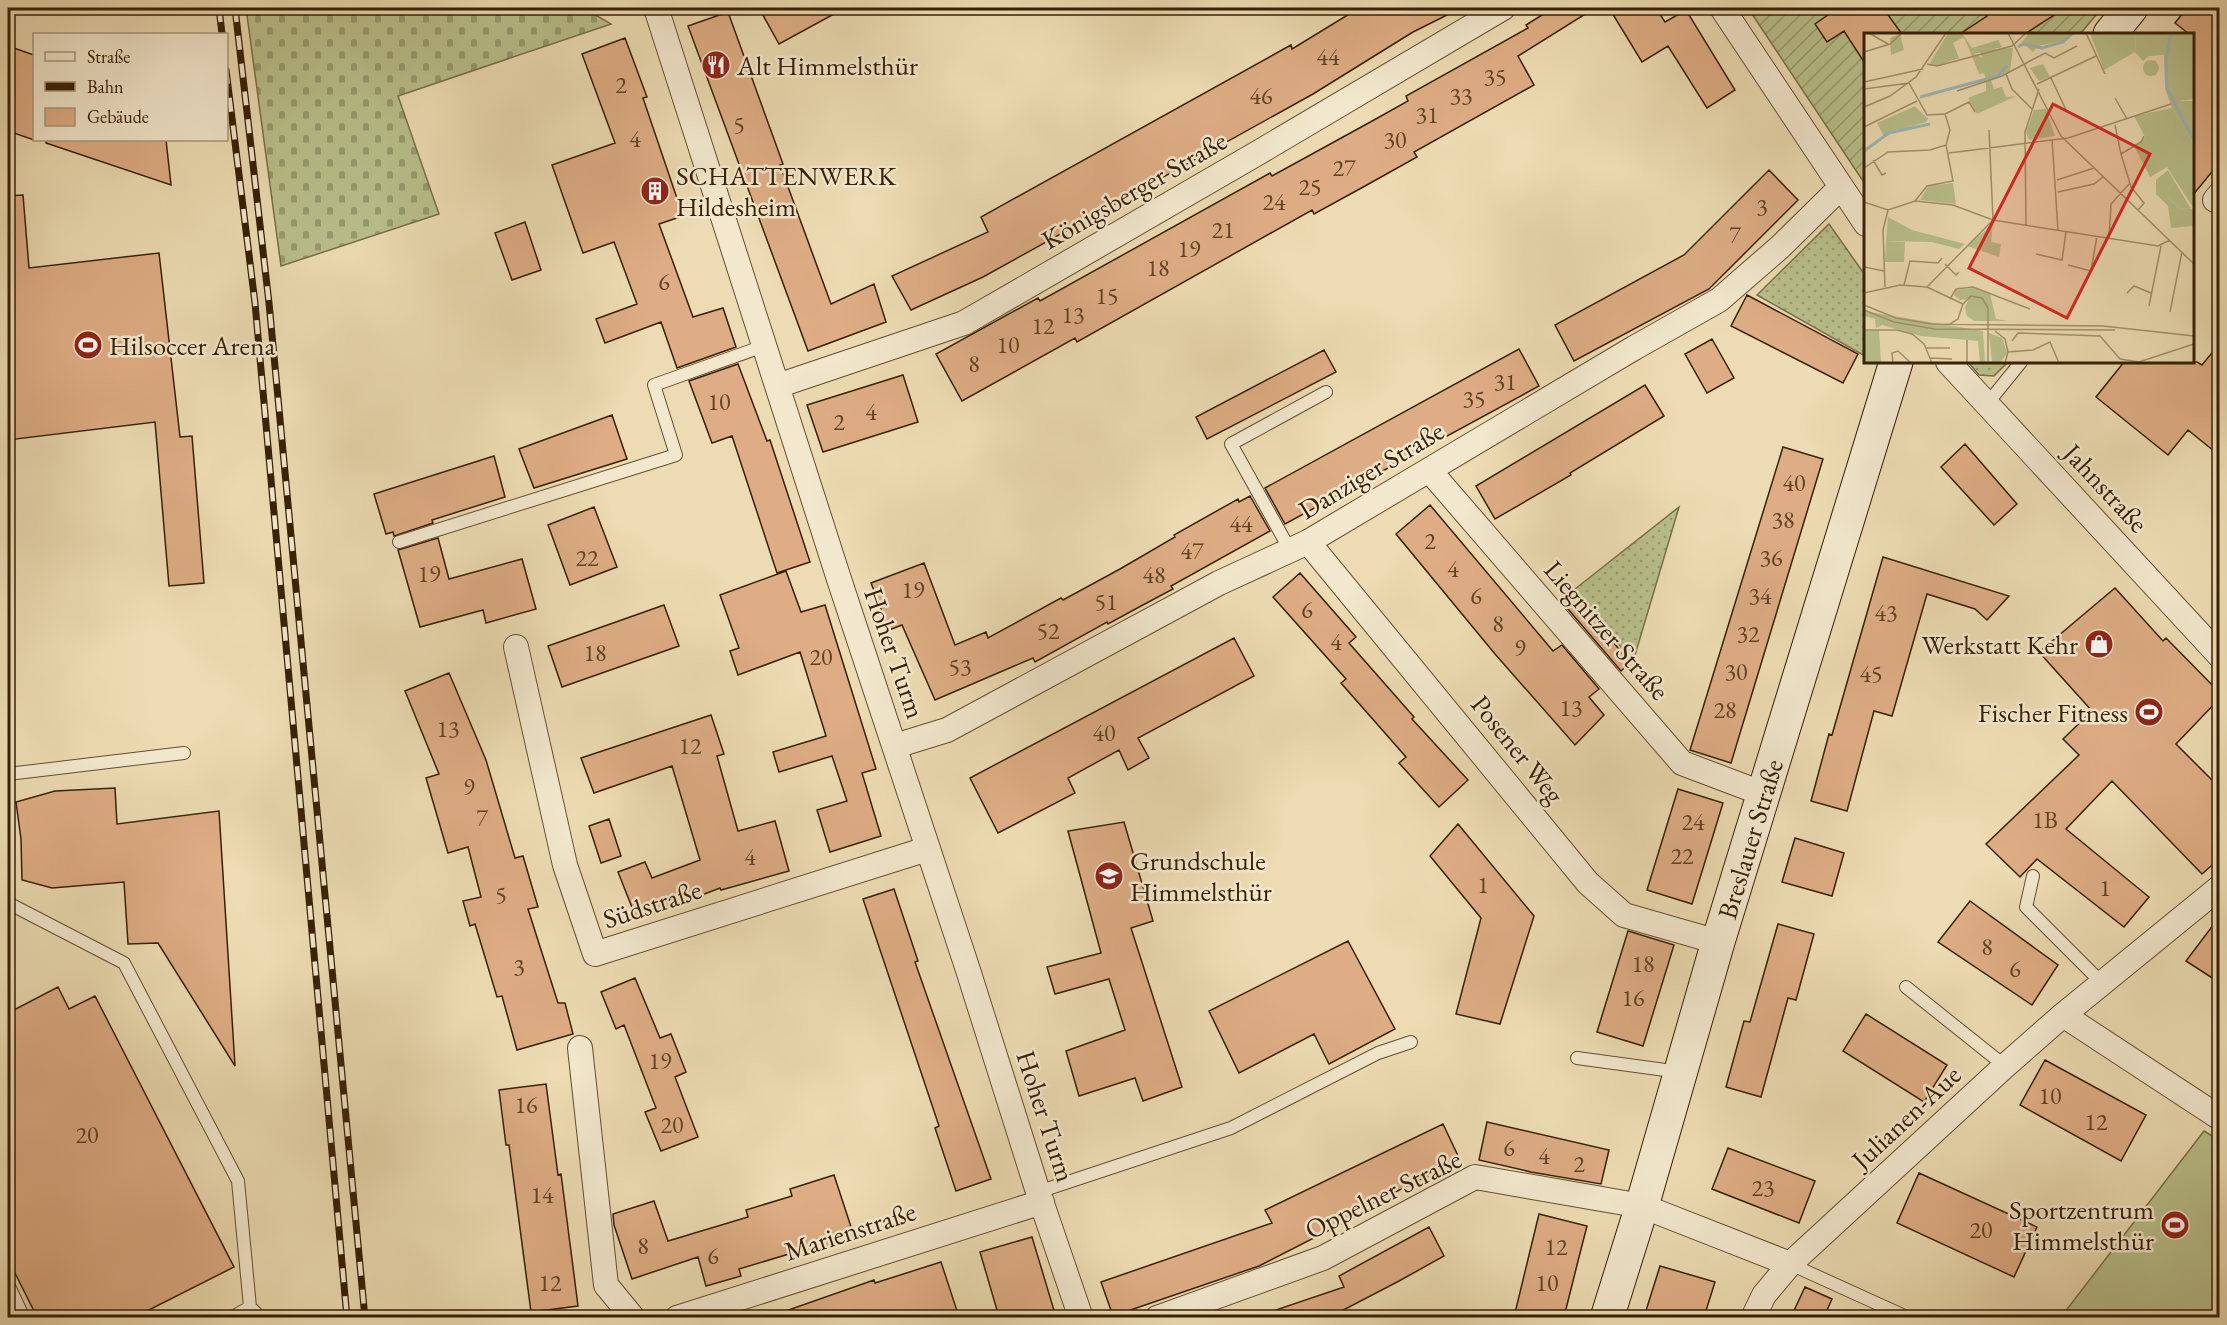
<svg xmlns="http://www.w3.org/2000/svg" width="2227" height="1325" font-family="'EB Garamond',serif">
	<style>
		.grass { fill: url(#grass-dots); stroke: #787048; stroke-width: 1.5 }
		.cemetery { fill: url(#cemetery-stones); stroke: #787048; stroke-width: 1.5 }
		.garden { fill: url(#garden-furrows); stroke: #787048; stroke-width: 1.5 }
		.pitch { fill: #b9c08c; stroke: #787048; stroke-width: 1.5 }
		.building { fill: #dead85; stroke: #372004; stroke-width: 1.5 }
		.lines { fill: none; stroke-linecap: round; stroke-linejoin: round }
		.lane-casing { stroke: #644f30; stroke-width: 14 }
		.street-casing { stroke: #644f30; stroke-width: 26 }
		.secondary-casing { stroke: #372004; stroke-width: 35 }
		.lane { stroke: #f3e8ce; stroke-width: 12 }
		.street { stroke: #f3e8ce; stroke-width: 24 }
		.secondary { stroke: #f3e8ce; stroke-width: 33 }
		.rail-casing { stroke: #372004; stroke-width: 7 }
		.rail { stroke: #f3e8ce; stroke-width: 4.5; stroke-dasharray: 14; stroke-linecap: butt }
		.labels { text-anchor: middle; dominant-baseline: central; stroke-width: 5; stroke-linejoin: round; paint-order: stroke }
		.number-label { font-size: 24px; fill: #614324 }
		.poi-label { font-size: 27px; fill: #372004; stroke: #f3e8ce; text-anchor: start }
		.street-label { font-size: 27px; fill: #372004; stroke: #f3e8ce }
		.inset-river { fill: none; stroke: #9fb8b8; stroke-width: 3 }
		.inset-road { fill: none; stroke: #a4916d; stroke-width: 1.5 }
		.view { fill: #d62828; fill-opacity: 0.15; stroke: #d62828; stroke-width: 3 }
		.inset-edge { fill: none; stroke: #372004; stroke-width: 3 }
	</style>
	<defs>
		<pattern id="grass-dots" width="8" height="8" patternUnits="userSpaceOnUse" patternTransform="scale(1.5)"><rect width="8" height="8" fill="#b9c08c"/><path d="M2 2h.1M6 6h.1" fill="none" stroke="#979c70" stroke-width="1.8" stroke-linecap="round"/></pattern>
		<pattern id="cemetery-stones" width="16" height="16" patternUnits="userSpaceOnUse" patternTransform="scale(1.5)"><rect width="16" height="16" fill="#b9c08c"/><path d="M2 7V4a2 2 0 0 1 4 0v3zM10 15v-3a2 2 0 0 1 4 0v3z" fill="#979c70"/></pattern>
		<pattern id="garden-furrows" width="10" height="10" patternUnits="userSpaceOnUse" patternTransform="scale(1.5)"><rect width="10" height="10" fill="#b9c08c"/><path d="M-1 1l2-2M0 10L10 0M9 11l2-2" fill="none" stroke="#979c70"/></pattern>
	</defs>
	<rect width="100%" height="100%" fill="#eddcb3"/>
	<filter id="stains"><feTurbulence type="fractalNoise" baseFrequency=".00333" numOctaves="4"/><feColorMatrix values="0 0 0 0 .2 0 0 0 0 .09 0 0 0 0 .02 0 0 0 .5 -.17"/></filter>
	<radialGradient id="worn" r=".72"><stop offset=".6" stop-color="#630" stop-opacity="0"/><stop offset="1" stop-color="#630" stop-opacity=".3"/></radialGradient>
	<path class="grass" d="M1829,224L1865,275V356L1757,295Z
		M1968,362H2008L1994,376L1979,375Z
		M1679,507L1633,662L1575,589Z"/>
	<path class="cemetery" d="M246,8H584L611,24L398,96L439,214L281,266Z"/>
	<path class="garden" d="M1748,8H2102L2080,34H1866L1865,184Z"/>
	<path class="pitch" d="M2204,1131L2219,1140V1317H2061Z"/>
	<path class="building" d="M759,8H845L779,44Z
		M1359,8H1461L1413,32L1313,94L983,277L911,310L892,276L988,232L981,217L1291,45L1292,49Z
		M1553,8H1595L1518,56L1534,85L1414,152L1417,157L1365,186L1314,214L1312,210L1077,342L1075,338L962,401L936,354L1038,298L1040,301L1270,173L1272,176L1374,120L1408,101L1406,96L1528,28L1526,25Z
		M1609,8H1656L1665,22L1686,10L1735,90L1707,108L1668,46L1642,62Z
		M1838,8H1883L1902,34H1866V65L1844,31L1827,42L1815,24Z
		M1981,8H2065L2025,34H1960L1987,16Z
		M2187,8H2220V162L2193,195V34H2189L2175,23Z
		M728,12L783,164L780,165L831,304L874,284L886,322L808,351L688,26Z
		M625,38L647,97L643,98L683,216L659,224L693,317L723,308L736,347L677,368L661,322L605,343L596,319L637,304L614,242L583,253L552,165L615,143L582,54Z
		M8,46L34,55V140L8,131Z
		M47,140H166L171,185L46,143Z
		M1769,170L1798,200L1709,289L1574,361L1555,325L1684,255Z
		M23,195L29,268L159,253L180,437L192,436L204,583L169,586L155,422L8,440V196Z
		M525,222L541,270L512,280L495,233Z
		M1747,295L1858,354L1843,383L1731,326Z
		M1712,339L1734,378L1707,393L1685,354Z
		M2220,343V456L2188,430L2168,455L2096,397L2124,362H2197L2202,365Z
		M1519,349L1539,386L1285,524L1265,488Z
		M1324,350L1336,372L1207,439L1196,417Z
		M738,364L767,441L770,440L810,562L777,573L732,436L712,443L689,381Z
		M903,375L918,422L823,452L807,405Z
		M1645,385L1664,416L1570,473L1571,475L1495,519L1476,486Z
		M612,415L627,459L534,488L519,449Z
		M1965,444L2017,504L1994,525L1941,467Z
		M1783,447L1823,459L1731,763L1690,750Z
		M494,456L505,497L432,520L433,523L394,536L393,532L386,534L374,494Z
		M1250,496L1270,531L1171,586L1173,589L1141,606L1108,624L1107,622L1035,662L1033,658L935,700L902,625L889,630L871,583L924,563L955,645L986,632L988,638L1061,598L1063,600L1120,569L1175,537L1174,535L1238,499L1239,502Z
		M1430,505L1553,651L1562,645L1599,689L1589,697L1604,715L1575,745L1495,654L1396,534Z
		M594,507L617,567L570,585L548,525Z
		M438,538L449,579L522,559L536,609L486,623L483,610L420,627L398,550Z
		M1883,557L2009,596L1987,620L1975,609L1927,594L1892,716L1874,711L1847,811L1811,801L1829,734L1832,735Z
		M786,571L801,612L825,605L876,769L862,773L881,836L830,852L817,810L847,801L832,756L779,772L773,752L826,736L800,652L738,675L730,651L739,648L720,595Z
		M1300,573L1356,637L1349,643L1414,717L1412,719L1468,780L1439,807L1399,763L1406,757L1341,683L1346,679L1273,597Z
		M2115,588L2163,641L2166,638L2220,693V698L2176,744L2220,788V858L2202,874L2112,781L2066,829L2149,897L2124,927L2037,859L2020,877L1986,844L2079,755L2063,739L2092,711L2039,652Z
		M1574,593L1630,663L1621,671L1562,602Z
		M664,605L679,646L562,687L548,646Z
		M1234,638L1254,676L1138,738L1149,758L1128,770L1119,750L1068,778L1075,793L998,833L970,778Z
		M449,673L486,760L515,858L523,856L538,907L528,909L558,1003H565L573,1034L517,1050L502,996L497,997L475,924L470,926L463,901L481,897L468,847L448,853L426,778L439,774L405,691Z
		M711,715L724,754L717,756L738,831L775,821L789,871L721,890L720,888L637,920L618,872L645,862L652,878L700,860L672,766L594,793L581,758Z
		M115,788L117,824L219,811L235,1066L158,943L128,944L124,882L52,888L22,880L21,839L16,802L55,791Z
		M1678,789L1723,803L1692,904L1647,890Z
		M609,819L621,856L601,863L589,826Z
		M1124,822L1153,921L1131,928L1182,1087L1143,1101L1135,1078L1079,1096L1066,1051L1125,1030L1109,979L1055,994L1047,967L1101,953L1068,831Z
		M1458,824L1534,916L1500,1024L1456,1014L1481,918L1430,856Z
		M1795,838L1844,853L1832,896L1782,882Z
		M894,889L918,961L915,962L991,1179L956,1191L935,1128L939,1126L863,899Z
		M1970,901L2058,965L2032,1005L1938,942Z
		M2220,916V983L2186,961Z
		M1778,924L1814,934L1796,1000L1788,998L1761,1097L1726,1087L1744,1021L1750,1022Z
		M1628,931L1674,945L1643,1046L1597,1032Z
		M1348,941L1395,1029L1329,1064L1314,1034L1239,1073L1209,1011Z
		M635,978L660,1038L671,1034L686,1072L675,1077L698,1137L661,1151L645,1112L656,1108L624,1025L616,1029L601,992Z
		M58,987L69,1009L95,996L234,1267L135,1317H37L8,1259V1013Z
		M1866,1014L1947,1065L1924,1102L1843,1051Z
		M2045,1060L2146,1115L2121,1161L2020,1105Z
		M546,1084L558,1175L561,1174L578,1306L531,1312L509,1145H506L499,1090Z
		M1487,1122L1609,1150L1601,1184L1531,1172L1479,1160Z
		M1443,1124L1460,1160L1355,1212L1357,1216L1259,1266L1113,1316L1101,1282L1272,1223L1265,1210Z
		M1728,1148L1815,1181L1799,1223L1712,1189Z
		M1919,1173L2037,1227L2014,1277L1897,1223Z
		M834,1175L855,1239L811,1253L809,1248L739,1269L741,1276L706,1286L698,1257L632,1279L614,1225L613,1214L654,1201L668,1241L748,1217L746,1210L792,1196L790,1189Z
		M1539,1214L1587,1226L1578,1261L1564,1317H1514Z
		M1429,1227L1444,1256L1399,1281L1330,1317H1265L1264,1314L1344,1287L1339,1276Z
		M1032,1237L1056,1317H999L980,1252Z
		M941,1262L959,1317H777V1314L874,1280L875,1283Z
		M1660,1266L1715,1282L1704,1317H1644Z
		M1805,1287L1832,1299L1824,1317H1791Z"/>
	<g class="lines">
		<g class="lane-casing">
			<path id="lane" d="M1987,404L2021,362
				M399,542L676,455L654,385L764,346
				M1290,550L1231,444L1326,392
				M8,774L184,753
				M2033,876L2026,907L2102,983
				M8,903L124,963L238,1181L250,1307L231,1318
				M1906,987L2005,1066
				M1577,1058L1680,1072
				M1038,1192L1231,1128L1378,1053L1411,1042
				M1790,1264L1909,1318
				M8,1284L24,1318
				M250,1307L261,1318"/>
		</g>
		<g class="street-casing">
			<path id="street" d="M656,8L838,576L968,970L1038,1192L1081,1318
				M1722,8L1866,224
				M2215,200L2220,194
				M1948,362L2220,656
				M777,386L964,323L1256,154L1503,8
				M1429,470L1682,763L1764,794
				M1308,542L1588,883L1624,915L1718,942
				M516,647L565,865L595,954L927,849
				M895,746L947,730L1219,583L1308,542L1634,348L1719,300L1780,247L1841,187
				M2220,887L2063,1015L2220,1118
				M580,1048L606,1285L633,1318
				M677,1318L1042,1202
				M1157,1318L1323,1258L1475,1177L1642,1206L1790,1264
				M1753,1318L1764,1295L1790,1264L2005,1066L2063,1015"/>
		</g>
		<g class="secondary-casing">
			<path id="secondary" d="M2110,34L2131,8
				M1607,1318L1642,1206L1718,942L1896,362"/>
		</g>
		<use href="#lane" class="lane"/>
		<use href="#street" class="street"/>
		<use href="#secondary" class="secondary"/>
		<g class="rail-casing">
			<path id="rail" d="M219,8L222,34
				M235,8L269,303L365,1318
				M226,70L255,303L347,1318"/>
		</g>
		<use href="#rail" class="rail"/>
	</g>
	<defs>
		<g id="restaurant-disc" transform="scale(1.5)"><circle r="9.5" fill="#8f2418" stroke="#f3e8ce"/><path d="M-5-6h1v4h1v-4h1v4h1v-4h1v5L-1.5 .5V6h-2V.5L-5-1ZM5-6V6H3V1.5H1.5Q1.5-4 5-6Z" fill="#fff"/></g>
		<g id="building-disc" transform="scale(1.5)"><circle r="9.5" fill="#8f2418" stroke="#f3e8ce"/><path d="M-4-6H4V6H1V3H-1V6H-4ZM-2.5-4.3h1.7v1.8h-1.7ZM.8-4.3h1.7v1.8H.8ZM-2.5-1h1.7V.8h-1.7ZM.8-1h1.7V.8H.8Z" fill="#fff"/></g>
		<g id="stadium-disc" transform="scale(1.5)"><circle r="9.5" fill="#8f2418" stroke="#f3e8ce"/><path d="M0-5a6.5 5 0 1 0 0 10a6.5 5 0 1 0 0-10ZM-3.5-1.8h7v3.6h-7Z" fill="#fff"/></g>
		<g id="shop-disc" transform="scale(1.5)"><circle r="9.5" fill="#8f2418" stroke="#f3e8ce"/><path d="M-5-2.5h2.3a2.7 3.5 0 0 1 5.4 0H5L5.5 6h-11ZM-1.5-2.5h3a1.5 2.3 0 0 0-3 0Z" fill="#fff"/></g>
		<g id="school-disc" transform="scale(1.5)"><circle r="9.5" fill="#8f2418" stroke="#f3e8ce"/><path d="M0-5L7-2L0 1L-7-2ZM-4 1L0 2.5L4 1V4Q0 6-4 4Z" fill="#fff"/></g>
	</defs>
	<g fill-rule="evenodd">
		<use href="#restaurant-disc" x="716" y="65"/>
		<use href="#building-disc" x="655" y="191"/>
		<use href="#stadium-disc" x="88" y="345"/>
		<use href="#shop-disc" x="2099" y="644"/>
		<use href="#stadium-disc" x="2149" y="712"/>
		<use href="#school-disc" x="1109" y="876"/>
		<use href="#stadium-disc" x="2175" y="1225"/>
	</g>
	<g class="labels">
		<g class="number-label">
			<text x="1328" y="56">44</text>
			<text x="1495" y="76">35</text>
			<text x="621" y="84">2</text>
			<text x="1261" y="95">46</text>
			<text x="1461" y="95">33</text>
			<text x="1427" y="114">31</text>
			<text x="739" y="124">5</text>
			<text x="635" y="138">4</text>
			<text x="1395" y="139">30</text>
			<text x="1344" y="167">27</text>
			<text x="1310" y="186">25</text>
			<text x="1274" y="201">24</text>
			<text x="1762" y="206">3</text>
			<text x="1223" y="229">21</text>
			<text x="1735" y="234">7</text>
			<text x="1189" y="248">19</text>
			<text x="1158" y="267">18</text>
			<text x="664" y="281">6</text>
			<text x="1107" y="295">15</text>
			<text x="1073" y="314">13</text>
			<text x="1043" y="325">12</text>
			<text x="1008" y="344">10</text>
			<text x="974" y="363">8</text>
			<text x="1505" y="381">31</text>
			<text x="1474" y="398">35</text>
			<text x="719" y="401">10</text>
			<text x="871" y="411">4</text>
			<text x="839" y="421">2</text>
			<text x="1794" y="482">40</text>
			<text x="1783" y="519">38</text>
			<text x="1241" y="523">44</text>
			<text x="1430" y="540">2</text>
			<text x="1192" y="550">47</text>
			<text x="587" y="557">22</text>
			<text x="1771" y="557">36</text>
			<text x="1453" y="568">4</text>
			<text x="429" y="573">19</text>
			<text x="1154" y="574">48</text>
			<text x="913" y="589">19</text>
			<text x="1476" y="595">6</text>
			<text x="1760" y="595">34</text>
			<text x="1106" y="601">51</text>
			<text x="1307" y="609">6</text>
			<text x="1886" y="612">43</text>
			<text x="1498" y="623">8</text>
			<text x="1048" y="630">52</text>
			<text x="1748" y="633">32</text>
			<text x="1336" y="641">4</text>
			<text x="1520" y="647">9</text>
			<text x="595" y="652">18</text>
			<text x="821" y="656">20</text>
			<text x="960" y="666">53</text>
			<text x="1736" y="671">30</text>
			<text x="1871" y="673">45</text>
			<text x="1571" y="707">13</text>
			<text x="1725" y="709">28</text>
			<text x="448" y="728">13</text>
			<text x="1104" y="732">40</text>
			<text x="690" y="745">12</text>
			<text x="469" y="786">9</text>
			<text x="482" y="817">7</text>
			<text x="2045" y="819">1B</text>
			<text x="1693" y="821">24</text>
			<text x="1682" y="855">22</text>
			<text x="750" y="856">4</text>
			<text x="1483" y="884">1</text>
			<text x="2105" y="887">1</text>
			<text x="501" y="894">5</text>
			<text x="1987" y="946">8</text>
			<text x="1643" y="963">18</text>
			<text x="519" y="966">3</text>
			<text x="2015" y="968">6</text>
			<text x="1633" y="997">16</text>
			<text x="660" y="1060">19</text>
			<text x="2050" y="1095">10</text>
			<text x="526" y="1104">16</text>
			<text x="2096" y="1121">12</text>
			<text x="672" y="1124">20</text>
			<text x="87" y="1134">20</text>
			<text x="1509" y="1147">6</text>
			<text x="1544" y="1155">4</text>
			<text x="1579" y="1163">2</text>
			<text x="1763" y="1187">23</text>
			<text x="542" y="1194">14</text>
			<text x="1981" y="1229">20</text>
			<text x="643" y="1245">8</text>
			<text x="1556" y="1246">12</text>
			<text x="713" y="1255">6</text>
			<text x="550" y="1282">12</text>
			<text x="1547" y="1282">10</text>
		</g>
		<g class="poi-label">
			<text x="737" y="65">Alt Himmelsthür</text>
			<text x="676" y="175">SCHATTENWERK<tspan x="676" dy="31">Hildesheim</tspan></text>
			<text x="109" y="345">Hilsoccer Arena</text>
			<text x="2078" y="644" text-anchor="end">Werkstatt Kehr</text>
			<text x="2128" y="712" text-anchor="end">Fischer Fitness</text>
			<text x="1130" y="860">Grundschule<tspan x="1130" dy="31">Himmelsthür</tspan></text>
			<text x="2154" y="1209" text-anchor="end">Sportzentrum<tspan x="2154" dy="31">Himmelsthür</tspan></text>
		</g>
		<g class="street-label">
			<text transform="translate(1134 190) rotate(-30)">Königsberger Straße</text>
			<text transform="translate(1371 470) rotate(-31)">Danziger Straße</text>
			<text transform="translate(2106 488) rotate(47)">Jahnstraße</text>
			<text transform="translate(1607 630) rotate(49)">Liegnitzer Straße</text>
			<text transform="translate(895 653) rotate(71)">Hoher Turm</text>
			<text transform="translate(1518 749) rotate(51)">Posener Weg</text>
			<text transform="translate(1750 839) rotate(-73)">Breslauer Straße</text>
			<text transform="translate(652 904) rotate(-18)">Südstraße</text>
			<text transform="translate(1046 1116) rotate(72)">Hoher Turm</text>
			<text transform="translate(1906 1117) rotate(-43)">Julianen-Aue</text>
			<text transform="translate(1383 1194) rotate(-26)">Oppelner Straße</text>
			<text transform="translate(850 1231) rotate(-18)">Marienstraße</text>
		</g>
	</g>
	<g transform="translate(1864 33)">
		<rect width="330" height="330" fill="#eddcb3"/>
		<path d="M84,0H98L100,4L89,10L95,25L72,33L66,30ZM165,0H209L203,7L174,13L169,19L160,11L154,14ZM272,0H330V66L315,68H330V111L308,75L301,55L300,22L285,23L279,28L271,19ZM36,1L40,17L27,22L26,5ZM149,15L146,38L127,47L130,56L138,54L142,64L152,63L113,81L104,65L122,58V46L120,40L115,41L110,28L118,25L116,19L122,17ZM179,31L186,44L175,48L166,35ZM51,73L64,86L62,89L19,102L13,90ZM311,149L327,176L315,175L304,164V156ZM24,184L48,197L101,211L95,216L68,209L22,208ZM109,255L126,261L132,286L144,288H110L103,283L101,274L105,266L96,267L90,262L92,257ZM0,278L119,298L121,330H116L114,308L57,303L18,292L12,295L11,286L0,283ZM15,297L17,330H0V298ZM125,300L138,305L143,320L136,330H128Z" fill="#b9c08c"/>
		<path d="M304,137L311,149L304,156V164L315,175L330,176V193L307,195L304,173L292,161V147Z" fill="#b9c08c"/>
		<path d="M226,0H272L271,19L240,37ZM129,191L127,209L137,211L135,224L103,213Z" fill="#b9c08c"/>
		<path d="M98,0L108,15L134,7L138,14L110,21L119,25L110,28ZM182,76L191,103L165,107L162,99L170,77ZM89,150L92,171L56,167L64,153ZM22,208L41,209L40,229H21Z" fill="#b9c08c"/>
		<path d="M279 35a8 8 0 1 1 16 0a8 8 0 1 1-16 0ZM308,75L330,111V176L303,134L286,144L271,115L281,104L270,83Z" fill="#b9c08c"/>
		<path class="inset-river" d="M307,0L302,27L303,56L330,107M154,14L159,11L178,15L199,9L209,0M56,64L134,43L143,32M0,118L25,100L66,91"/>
		<path class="inset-road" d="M5,0L24,11M144,0L197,103L330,231M222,0L241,41M0,19L26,11L38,0M63,31L73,33L148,13L162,0M142,41L148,56L168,76M187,45L203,79M0,49L59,36M173,51L232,23M0,56L45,50L63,82L81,81L86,97L82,112L89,148L63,153L51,168M93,58L138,43L181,20L190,25L213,13M251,65L263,86M0,74L26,63L52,44L82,0M81,81L105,69L111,79M251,92L257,121L277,109L280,103M0,94L53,68M188,106L194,197M85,120L204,105L307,71M257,121L267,154L280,170L274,177M9,127L18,142L22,140M0,135L24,119L66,117L82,112M193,147L230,135M194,159L230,151L239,144M0,169L24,177L51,168L89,172L129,187L294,213L306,207M162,192L161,99L175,56M245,205L247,171L265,151M172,221L198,227L202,199M81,231L92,242L95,239M204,232L227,238L233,203M0,234L20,238M40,252L46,228L74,230L78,225M21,254L19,197L24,177M63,254L129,187L125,97M0,260L36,252L63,254L99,271L107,263L118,265L124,275V330M263,260L270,253L287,260M86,266L92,256L109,254L166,276M0,272L32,285L67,291L239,293L330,303M285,273L297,213M0,277L30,289L71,296L251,297M306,279L318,219M86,291L94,286L99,271M0,297H33L48,301L60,311L68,330M131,298L141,306L144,319M148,308L154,300L236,303L256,326L275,329L330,311M62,315H86M67,325L88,326M29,330L28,320L34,318L47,330M103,330V307M141,330L144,319L169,317L186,309L195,330"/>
		<path class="view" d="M189,71L286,121L203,285L105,235Z"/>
		<rect width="330" height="330" class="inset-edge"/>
	</g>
	<rect width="2227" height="1325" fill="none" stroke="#eddcb3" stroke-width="30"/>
	<rect x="9" y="9" width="2209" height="1307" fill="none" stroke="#372004" stroke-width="3"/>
	<rect x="15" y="15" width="2197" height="1295" fill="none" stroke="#372004" stroke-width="1.5"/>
	<rect x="33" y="33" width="195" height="108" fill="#f3e8ce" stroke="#a8987d" stroke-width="1.5"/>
	<rect x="45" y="52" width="30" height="9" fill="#f3e8ce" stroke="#a8987d" stroke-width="1.5"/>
	<text x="87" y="63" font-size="18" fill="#372004">Straße</text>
	<rect x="45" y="82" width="30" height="9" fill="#372004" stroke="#a8987d" stroke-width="1.5"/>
	<text x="87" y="93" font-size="18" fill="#372004">Bahn</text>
	<rect x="45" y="108" width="30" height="18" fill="#dead85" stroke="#a8987d" stroke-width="1.5"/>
	<text x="87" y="123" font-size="18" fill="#372004">Gebäude</text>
	<rect width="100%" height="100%" filter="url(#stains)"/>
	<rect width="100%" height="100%" fill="url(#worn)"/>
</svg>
